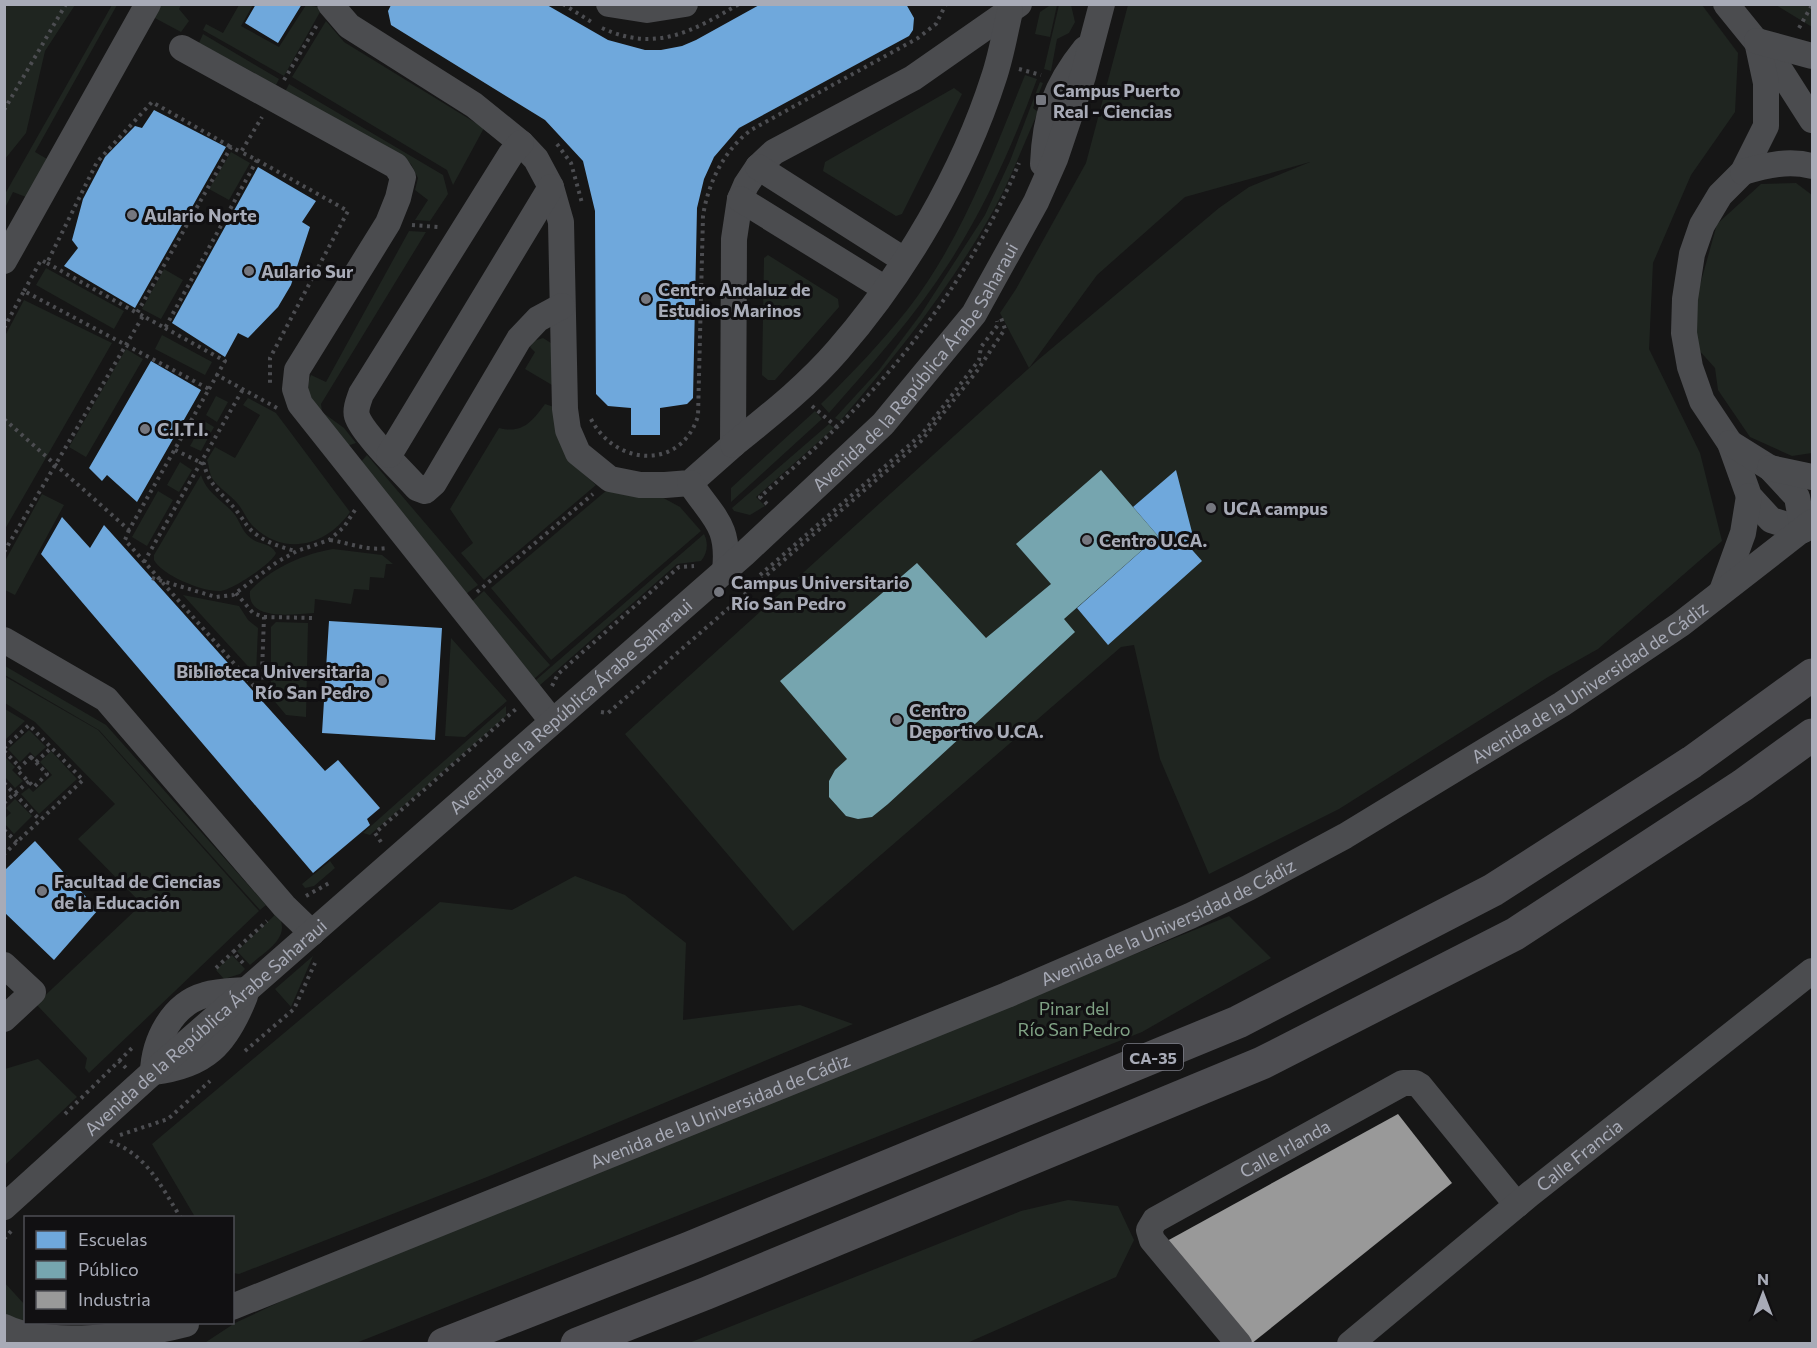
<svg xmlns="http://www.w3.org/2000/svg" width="1817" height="1348" font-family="Commissioner,sans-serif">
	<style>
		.green { fill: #1f2520 }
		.schools { fill: #6fa8dc }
		.public { fill: #76a5af }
		.industry { fill: #999 }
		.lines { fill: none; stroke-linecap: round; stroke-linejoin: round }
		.path { stroke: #4c4d51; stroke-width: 4; stroke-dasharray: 3 4.5; stroke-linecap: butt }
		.minor { stroke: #4b4c4f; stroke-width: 26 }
		.highway { stroke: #4d4d51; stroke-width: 33 }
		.poi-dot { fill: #75777f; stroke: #111012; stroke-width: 2 }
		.labels { text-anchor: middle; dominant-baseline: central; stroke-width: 6; stroke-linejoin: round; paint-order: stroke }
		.shield { fill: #111012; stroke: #7b7c86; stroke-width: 1.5 }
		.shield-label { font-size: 16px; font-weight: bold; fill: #a8abb7 }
		.poi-label { font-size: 18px; font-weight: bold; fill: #a8abb7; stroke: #111012; text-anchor: start }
		.street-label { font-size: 18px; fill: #a8abb7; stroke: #111012 }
		.park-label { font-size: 18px; fill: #7fa184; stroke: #111012 }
	</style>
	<rect width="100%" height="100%" fill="#161616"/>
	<path class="green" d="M1052,4L1057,5L1050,37L1035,34L1040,12Z
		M4,5H75L45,51L26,133L5,159Z
		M112,5H117L35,152L47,159L26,197L13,192L5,208V194Z
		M157,5H181L179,9L189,21L181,32L153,17Z
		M239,5H253L241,26L279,47L306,5L318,7L320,12L284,76L203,30L206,24L223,33Z
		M1059,5H1071L1075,22L1069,33L1057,39L1051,71L1044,69Z
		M1128,5H1702L1738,53L1735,112L1691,175L1653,263L1649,349L1700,453L1722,541L1598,649L1548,677L1339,809L1209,874L1160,759L1134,645L1121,647L793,931L625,734L1038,360L1219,208L1249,187L1310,162L1185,197L1097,275L1029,368L1000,313L1016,289L1086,163Z
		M1776,5H1812V27Z
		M326,21L344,42L484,128L453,185L447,170L292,77Z
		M203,34L279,79L276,85L199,43Z
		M1025,75L1037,79C1014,142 987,203 951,260C916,315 872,364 829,413L821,404C852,373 881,343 908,309C961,241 993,154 1025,75Z
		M1040,82L1043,83L1033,108L1038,112C1022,148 1008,186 988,220C946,293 895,357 840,421L835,418L879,370L921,314L985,215L1010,161Z
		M289,84L443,175L448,194L430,221L415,220L428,200L415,190L418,178L411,164L285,92Z
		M954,88L962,94L902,214L896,216L823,171L825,162Z
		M231,152L250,163L229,200L209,189Z
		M1796,183L1812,195V453L1792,456L1750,437L1718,390L1715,368L1697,348V296L1717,224L1761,184Z
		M409,231L426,232L321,404L322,412L344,428L356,443L344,447C329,428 299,401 311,375L326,382Z
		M768,255L838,299L839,307L775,380H768L762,375L764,258Z
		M46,268L124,311L114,329L36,285Z
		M164,269L183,280L161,319L142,309Z
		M24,300L112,343L5,529V336Z
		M162,335L212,362L205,375L155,349Z
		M543,338L551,343L553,354L552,385L525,369L535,352L530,347L534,341Z
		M126,349L143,359L86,457L69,447Z
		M216,396L228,402L217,422L206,415Z
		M248,398L276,413L350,512C327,545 286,557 254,527C247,521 244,511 238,504C231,495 217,487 212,478C209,472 209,465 207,460L215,447L235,458L260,415L243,405Z
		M545,404L554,407L577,468L596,485L484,580L461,553L473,543L450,509L499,428C522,434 532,422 545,404Z
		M815,411L822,419L731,502V488Z
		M204,421L214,427L201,451L190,446Z
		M829,424L834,428L756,497L765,506L750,515L734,511L732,508Z
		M367,455L478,585L466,594L360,463Z
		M180,462L192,470L179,492L167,485Z
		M201,475C207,494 224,501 235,515C241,524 243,533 252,539C260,545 271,543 276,553C273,563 231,591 220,591C202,592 162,575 154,560V555Z
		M607,490L658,495L680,507L701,531L551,660L491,588Z
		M158,491L173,500L147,546L132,537Z
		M42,494L64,505L15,595L5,590V561Z
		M704,534C709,544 707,554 701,561L677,564L539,686L536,680Z
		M333,549L382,555L393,564H386L384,578L370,577L369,590L354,589L351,604L315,599L314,613C294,614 247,622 250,591C270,569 303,554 333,549Z
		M484,591L550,665L534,679L470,603Z
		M183,595L239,606L248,620L258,628L256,675Z
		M276,622L308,623L306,717L286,715L271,697V627Z
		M451,638L507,701L465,737L445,736Z
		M5,666L106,725L266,905L260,910L99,730L5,675Z
		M4,676L98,730L259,911L89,1073L85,1068L87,1058L36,1004L142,904L78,839L115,804L35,722L5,703Z
		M506,706V716L370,835L363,833Z
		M5,709L25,721L5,740Z
		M29,730L46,747L35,757L30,752L20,762L8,749Z
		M51,751L77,779L39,814L21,794L29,788L33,792L52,775L40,762Z
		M4,756L15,767L12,770L23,781L15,788L5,777Z
		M15,799L32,816L14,834L5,824L4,819L11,813L6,808Z
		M330,861L335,868L314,886L305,888L302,884Z
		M575,876L625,895L686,943L683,1020L800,1005L853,1024L487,1177L239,1274L233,1273L232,1218L195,1217L152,1144L440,902L512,910Z
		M277,913C293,937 267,950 250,965L237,951Z
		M1229,916L1271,958L1142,1032L356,1343L203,1344L235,1323L301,1292Z
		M232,955L245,969L240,974L224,979L216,970Z
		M313,956L291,1007L275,989Z
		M38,1059L77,1097L5,1165V1069Z
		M1068,1200L1118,1206L1134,1240L1116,1277L967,1343H689L1021,1211Z
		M4,1282L25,1305L26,1322L42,1323L61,1343H5Z"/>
	<path class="schools" d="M256,4H302L278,43L245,23Z
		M761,4H906L914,18L913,30L909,36L739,128L714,157L704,179L697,208L693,398L687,404L660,408V435H631V408L608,406L596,394L595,211L583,161L545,120L391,25L388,11L391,5H547L608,40L645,50H661L682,46L696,40Z
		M154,110L226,147L135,308L64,266L78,248L72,240L83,199L105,157L135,126L142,128Z
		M258,167L316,201L302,222L310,227L291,285L278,307L248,338L238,333L225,357L172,323Z
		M151,361L201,390L137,502L107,475L102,481L89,468Z
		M1176,470L1193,536L1186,543L1202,561L1108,645L1077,608L1158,536L1133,507Z
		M62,517L90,548L104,525L325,771L338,760L380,808L367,819L370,825L313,873L41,554Z
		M329,621L442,628L435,740L322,733Z
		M35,841L98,910L54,960L4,912V871Z"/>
	<path class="public" d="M1101,470L1158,536L1064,619L1075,632L888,804L872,817L858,819L846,816L829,797V781L835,770L847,759L780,681L917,563L986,638L1051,584L1016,544Z"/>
	<path class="industry" d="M1398,1114L1452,1183L1251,1344L1167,1241Z"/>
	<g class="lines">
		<path class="path" d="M563,4L593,23
			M602,28C656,53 693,31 739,4
			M1799,28L1812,5
			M1019,69L1041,75
			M284,80L317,25
			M4,110L66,4
			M557,144L571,163L582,203
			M257,160L348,211L270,358V385
			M412,225L438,227
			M47,263L137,313
			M24,291L41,260L47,263L97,162L152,102L231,147
			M143,316L137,313L231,147L241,152
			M4,328L24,291L209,389L129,530L4,419
			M165,328L225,361L217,375L277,408
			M209,389L217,375
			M812,406L838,428
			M591,419C615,466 681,471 698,416L703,216C708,183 724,150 751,130L918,38L936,24L946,4
			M175,450L204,464C209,487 226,496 239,514C245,522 248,529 257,535C268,543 283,548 296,551
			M767,504L760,497C786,474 813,451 838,426C913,353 979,259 1019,163
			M129,530L125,540L261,694
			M330,540C350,543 366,551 387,548
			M4,552L143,316L165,328L257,160L241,152L262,117
			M144,562L243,389
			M760,575L922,434L979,360L981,347L998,325L997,321
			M152,578L216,597L233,595L277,562L297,551L329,540L344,527L355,510
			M477,592L593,494
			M236,593L253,613L264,617L261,700
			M264,617L313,618
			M552,686L558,674L679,567L694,566
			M601,712L608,713L921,441L977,371L1005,329L1000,315
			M4,748L29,725L83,780L4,854
			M4,751L20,767
			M31,757L47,774L34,787L17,770Z
			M36,762L51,748
			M4,783L40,820
			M4,803L29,781
			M4,811V812
			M4,830L17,842
			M381,842L375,833L516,709
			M306,896L331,882
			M243,963L233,952L267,921
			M216,968L233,952
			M245,1051L294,1009L315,963
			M119,1061L132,1048
			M65,1114L119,1061L126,1068
			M120,1135L168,1119L210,1081
			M110,1141C148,1156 160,1185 181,1218
			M4,1239L13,1229"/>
		<g class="minor">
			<path d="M330,4L349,26L474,105L521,143L536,159L551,187L561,222L565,409L568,430L578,453L610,479L640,485H665L690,483L733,445L734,239L740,199L746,185L758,167L774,152L913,78L1019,4"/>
			<path d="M609,4L647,10L685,4"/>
			<path d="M1726,4L1782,73L1812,120"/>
			<path d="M1757,41L1766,83V126L1743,172L1720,195L1702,225L1692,254L1685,299L1684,333L1690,367L1702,401L1730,443L1749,496L1771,520L1803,530"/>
			<path d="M1757,41L1812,56"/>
			<path d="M182,48L396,166L403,177L398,198L388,223L297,370L295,389L300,404L552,721"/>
			<path d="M521,143L511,154L361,394C359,400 355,409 357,416C362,433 403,472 417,488L425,491L434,483L519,339L538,319L562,306"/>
			<path d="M1043,164C1045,116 1055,86 1085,49"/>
			<path d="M758,167L904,260"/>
			<path d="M1743,172C1767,165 1789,160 1812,166"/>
			<path d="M740,199L884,288"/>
			<path d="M4,261L148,4"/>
			<path d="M1730,443L1770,468L1797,497L1803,530"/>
			<path d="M733,445C770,415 807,386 838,350C905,273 963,174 994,77C1001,56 1005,33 1010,11"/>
			<path d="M389,455L551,187"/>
			<path d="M1770,468L1812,477"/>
			<path d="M690,483C714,519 730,525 725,571"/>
			<path d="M1722,591L1743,533L1749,496"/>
			<path d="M4,640L106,699L284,906L312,933"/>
			<path d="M4,965L33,992L4,1019"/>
			<path d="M153,1072C154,1041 172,1004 205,995C218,991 233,991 247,990"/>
			<path d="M153,1072C206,1066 226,1044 245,996"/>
			<path id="s1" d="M4,1207L153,1072L744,554L883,424L974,314L1036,202L1055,159L1083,76L1102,4"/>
			<path id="s2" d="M232,1307L1007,995L1190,916L1248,888L1345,836L1562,704L1681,624L1812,522"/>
			<path d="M4,1327C46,1348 140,1336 186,1324"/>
			<path id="s3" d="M1239,1344L1152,1240L1149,1230L1155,1220L1403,1083H1415L1420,1086L1517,1205"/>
			<path id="s4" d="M1350,1344L1530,1194L1812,971"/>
		</g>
		<path class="highway" d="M444,1344L689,1248L1238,1022L1493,890L1692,762L1812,675
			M577,1344L707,1293L1262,1063L1515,934L1743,785L1812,735"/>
	</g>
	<g class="poi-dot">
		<rect x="1035" y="94" width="12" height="12" rx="3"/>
		<circle cx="132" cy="215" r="6"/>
		<circle cx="249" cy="271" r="6"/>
		<circle cx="646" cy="299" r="6"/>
		<circle cx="145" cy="429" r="6"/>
		<circle cx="1211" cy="508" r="6"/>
		<circle cx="1087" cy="540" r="6"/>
		<circle cx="719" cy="592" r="6"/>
		<circle cx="382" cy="681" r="6"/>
		<circle cx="897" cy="720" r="6"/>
		<circle cx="42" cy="891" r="6"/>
	</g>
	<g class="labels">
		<rect class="shield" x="1123" y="1044" width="60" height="26" rx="4.5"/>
		<g class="shield-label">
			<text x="1153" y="1057">CA-35</text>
		</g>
		<g class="poi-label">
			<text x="1053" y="90">Campus Puerto<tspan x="1053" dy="21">Real - Ciencias</tspan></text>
			<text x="144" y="215">Aulario Norte</text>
			<text x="261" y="271">Aulario Sur</text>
			<text x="658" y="289">Centro Andaluz de<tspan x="658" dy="21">Estudios Marinos</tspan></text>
			<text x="157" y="429">C.I.T.I.</text>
			<text x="1223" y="508">UCA campus</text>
			<text x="1099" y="540">Centro U.CA.</text>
			<text x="731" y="582">Campus Universitario<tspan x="731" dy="21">Río San Pedro</tspan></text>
			<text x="370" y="671" text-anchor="end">Biblioteca Universitaria<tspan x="370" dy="21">Río San Pedro</tspan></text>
			<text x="909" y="710">Centro<tspan x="909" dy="21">Deportivo U.CA.</tspan></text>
			<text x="54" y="881">Facultad de Ciencias<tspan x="54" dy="21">de la Educación</tspan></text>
		</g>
		<g class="street-label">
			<text stroke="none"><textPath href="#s1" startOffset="1242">Avenida de la República Árabe Saharaui</textPath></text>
			<text stroke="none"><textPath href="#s2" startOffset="1498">Avenida de la Universidad de Cádiz</textPath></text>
			<text stroke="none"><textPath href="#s1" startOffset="756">Avenida de la República Árabe Saharaui</textPath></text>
			<text stroke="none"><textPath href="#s2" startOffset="1012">Avenida de la Universidad de Cádiz</textPath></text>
			<text stroke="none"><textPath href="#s1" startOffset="270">Avenida de la República Árabe Saharaui</textPath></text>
			<text stroke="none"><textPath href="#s2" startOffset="526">Avenida de la Universidad de Cádiz</textPath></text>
			<text stroke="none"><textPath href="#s3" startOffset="306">Calle Irlanda</textPath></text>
			<text stroke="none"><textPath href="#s4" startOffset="297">Calle Francia</textPath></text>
		</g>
		<g class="park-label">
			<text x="1074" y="1008">Pinar del<tspan x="1074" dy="21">Río San Pedro</tspan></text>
		</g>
	</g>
	<rect width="1817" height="1348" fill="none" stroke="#a8abb7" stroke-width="12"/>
	<rect x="24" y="1216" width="210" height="108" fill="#111012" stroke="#4d4e54" stroke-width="1.5"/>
	<rect x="36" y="1231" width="30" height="18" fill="#6fa8dc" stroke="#4d4e54" stroke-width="1.5"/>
	<text x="78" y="1246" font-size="18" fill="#a8abb7">Escuelas</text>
	<rect x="36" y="1261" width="30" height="18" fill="#76a5af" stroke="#4d4e54" stroke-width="1.5"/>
	<text x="78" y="1276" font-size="18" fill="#a8abb7">Público</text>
	<rect x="36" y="1291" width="30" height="18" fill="#999999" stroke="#4d4e54" stroke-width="1.5"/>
	<text x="78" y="1306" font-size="18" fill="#a8abb7">Industria</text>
	<g transform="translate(1763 1294)" stroke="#111012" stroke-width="4.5" paint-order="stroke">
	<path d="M0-4.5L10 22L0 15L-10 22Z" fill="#a8abb7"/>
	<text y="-9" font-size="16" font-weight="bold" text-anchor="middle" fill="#a8abb7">N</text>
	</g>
</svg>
